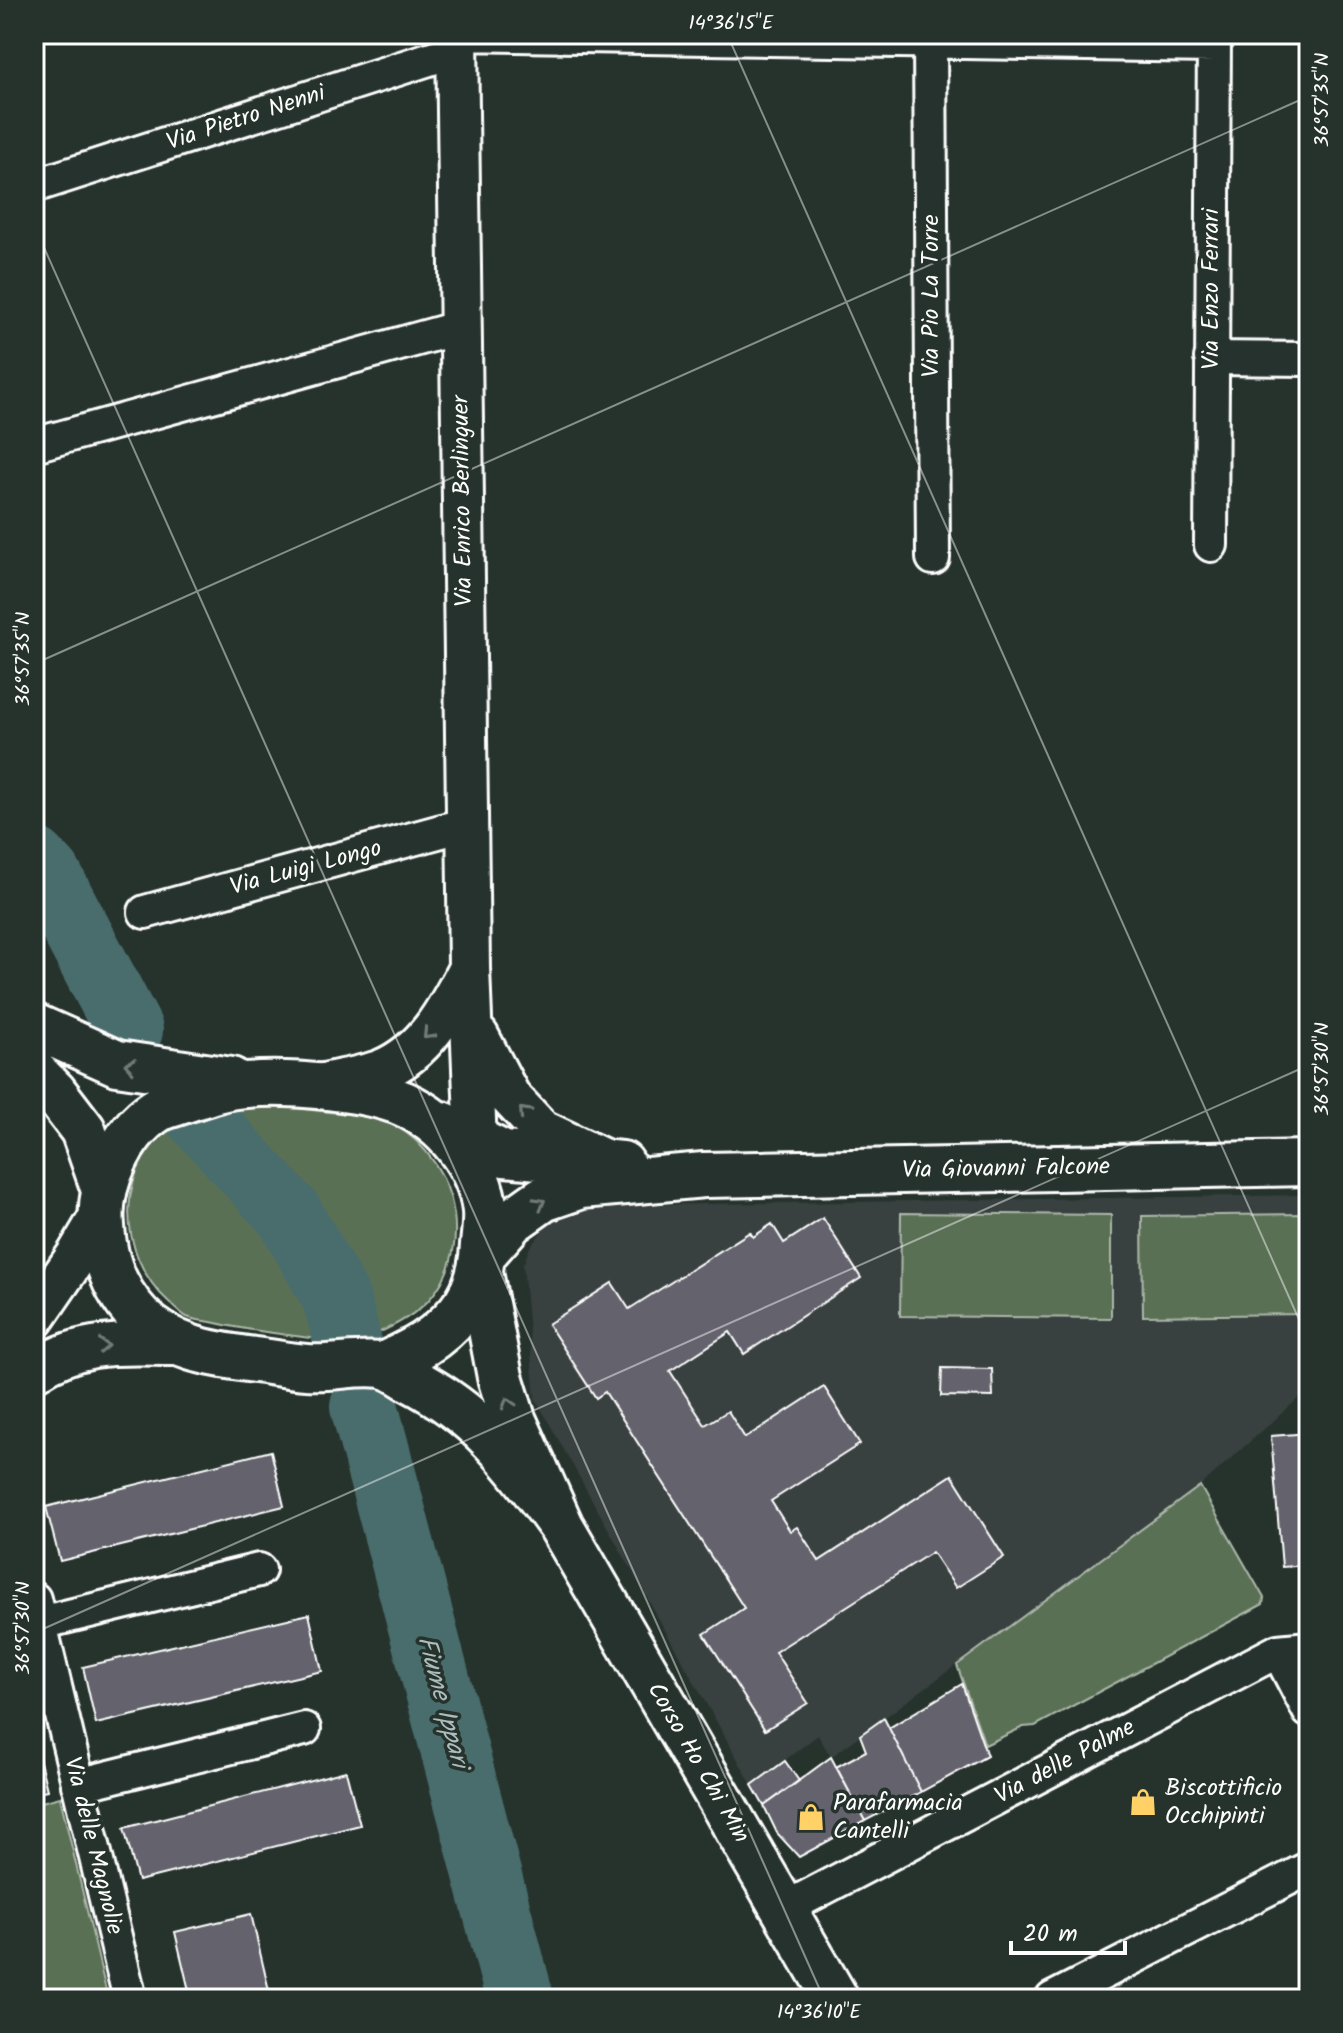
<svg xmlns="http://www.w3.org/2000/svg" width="1343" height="2033" font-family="Kalam,sans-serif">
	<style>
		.built { fill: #394140 }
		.green { fill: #5a7054; stroke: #acb8aa; stroke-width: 2 }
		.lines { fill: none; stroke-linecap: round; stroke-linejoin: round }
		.river { stroke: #496d6c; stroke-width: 68 }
		.building { fill: #64626d; stroke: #fff; stroke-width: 2 }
		.minor-casing { stroke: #fff; stroke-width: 38 }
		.tertiary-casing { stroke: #fff; stroke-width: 46 }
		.secondary-casing { stroke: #fff; stroke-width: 50 }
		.minor { stroke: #26332d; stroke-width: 32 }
		.tertiary { stroke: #26332d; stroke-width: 40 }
		.secondary { stroke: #26332d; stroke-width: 44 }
		.oneway { stroke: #727a76 }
		.ticks { fill: none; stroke: #fff; stroke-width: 2; stroke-opacity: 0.45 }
		.labels { text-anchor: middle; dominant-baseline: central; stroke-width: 7; stroke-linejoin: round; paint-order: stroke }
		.street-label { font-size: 24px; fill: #fff; stroke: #26332d }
		.poi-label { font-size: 24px; fill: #fff; stroke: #26332d; text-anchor: start }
		.water-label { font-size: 26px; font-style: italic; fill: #adbdbd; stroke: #26332d }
		.neatline { fill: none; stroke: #fff; stroke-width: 3 }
		.ticks-label { font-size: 20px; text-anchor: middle; fill: #fff }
	</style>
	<rect width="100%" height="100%" fill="#26332d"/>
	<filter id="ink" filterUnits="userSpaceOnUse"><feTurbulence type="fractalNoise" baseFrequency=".0125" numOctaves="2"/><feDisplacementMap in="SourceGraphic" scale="16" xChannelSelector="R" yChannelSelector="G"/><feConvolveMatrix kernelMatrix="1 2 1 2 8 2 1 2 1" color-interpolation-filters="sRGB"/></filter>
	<g filter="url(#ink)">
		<path class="built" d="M1309,1195V1389L1200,1486L831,1757L818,1735L752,1785L535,1398L523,1265L530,1247L545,1228L559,1216L583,1206Z"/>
		<path class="green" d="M251,1104C283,1107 315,1110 347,1114C358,1115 373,1115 383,1119C451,1148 481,1243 428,1301C413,1316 396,1325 378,1333C350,1346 318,1339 288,1335C262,1332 237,1328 211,1322C204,1321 194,1320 187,1317C181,1314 174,1306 169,1302C114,1253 114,1160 181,1121C197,1112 232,1109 251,1104Z
			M901,1213L1111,1215V1318L900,1316Z
			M1309,1214V1314L1143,1316L1142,1216Z
			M1200,1486L1264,1598L1263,1604L1035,1726L1023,1727L985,1745L957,1665Z
			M60,1797L108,1999H43L34,1980V1804Z"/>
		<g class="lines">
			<path class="river" d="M34,861L48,876L129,1030
				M197,1114L289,1214L336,1298L347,1340
				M364,1406L520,1999"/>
		</g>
		<path class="building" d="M823,1218L861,1278L744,1354L730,1332L670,1371L705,1425L728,1411L745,1438L824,1387L860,1444L771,1501L790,1531L797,1527L819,1561L952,1475L1004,1557L956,1588L932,1552L775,1652L808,1703L765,1730L704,1634L744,1608L605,1392L596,1398L548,1324L612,1283L629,1309L750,1232L753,1237L772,1224L784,1243Z
			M942,1368L992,1369L993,1397L941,1396Z
			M1309,1433V1565L1282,1567L1271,1436Z
			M271,1451L284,1506L60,1561L46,1507Z
			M309,1614L322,1671L96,1724L83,1667Z
			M962,1684L987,1756L921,1792L889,1728Z
			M884,1718L921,1792L865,1821L836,1767L866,1751L860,1735Z
			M34,1737L47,1790L34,1793Z
			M831,1757L865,1821L799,1857L777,1833L764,1806Z
			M785,1761L799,1781L764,1806L752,1785Z
			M346,1771L360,1825L138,1881L124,1828Z
			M251,1914L271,1999H191L175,1932Z"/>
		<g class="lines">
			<g class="minor-casing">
				<path id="minor" d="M457,34L1214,46
					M930,34L933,558
					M34,186L457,50
					M1211,358L1309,359
					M34,445L461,327
					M1211,545L1214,34
					M145,912L467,824
					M34,1599L130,1999
					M40,1623L259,1570
					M1278,1651L1309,1711
					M78,1785L304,1729
					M782,1910L1278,1651L1309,1648
					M1052,1999L1309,1868"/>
			</g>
			<g class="tertiary-casing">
				<path id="tertiary" d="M457,34L469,968L477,1170
					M478,1036L510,1097L541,1130L600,1158
					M320,1085C340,1080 363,1077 382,1070C425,1052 447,1011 467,972
					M34,1318L78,1254L101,1215
					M34,1371C84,1338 123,1345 181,1345"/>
			</g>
			<g class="secondary-casing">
				<path id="secondary" d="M34,1026L117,1063L231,1080
					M34,1072L54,1092L83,1130L104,1190
					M442,1124L504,1154L622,1164
					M483,1254L512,1221L543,1199L581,1186L704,1175L1309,1163
					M480,1272L500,1377L513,1419L561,1526L836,1999
					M383,1365C415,1350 436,1340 459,1313C475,1294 482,1269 483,1245C484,1234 486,1222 485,1211C480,1165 446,1123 404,1104C366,1088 288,1081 246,1085C224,1086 203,1094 182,1101C174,1104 164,1106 157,1110C121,1133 98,1185 102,1226C104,1259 115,1291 139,1316C171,1349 211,1354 255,1360C272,1362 290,1366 307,1367C331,1369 357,1362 381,1365C390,1366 402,1374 410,1379C482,1416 515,1463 561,1526"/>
			</g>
			<use href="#minor" class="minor"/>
			<use href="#tertiary" class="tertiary"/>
			<use href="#secondary" class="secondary"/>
		</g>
		<defs><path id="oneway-chevron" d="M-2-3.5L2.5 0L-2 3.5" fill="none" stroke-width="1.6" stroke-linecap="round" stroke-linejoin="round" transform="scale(2)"/></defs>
		<g class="oneway">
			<use href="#oneway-chevron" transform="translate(428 1034) rotate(134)"/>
			<use href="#oneway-chevron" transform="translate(130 1065) rotate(-171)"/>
			<use href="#oneway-chevron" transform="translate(524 1112) rotate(-133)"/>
			<use href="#oneway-chevron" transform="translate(540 1203) rotate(-30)"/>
			<use href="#oneway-chevron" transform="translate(104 1346) rotate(-2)"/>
			<use href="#oneway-chevron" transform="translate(508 1403) rotate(-107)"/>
		</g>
	</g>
	<path class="ticks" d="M727,34L1309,1342M34,225L824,1999M34,664L1309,96M34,1633L1309,1065M34,1972L46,1999"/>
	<defs>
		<g id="shop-bare" transform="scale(2.16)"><path d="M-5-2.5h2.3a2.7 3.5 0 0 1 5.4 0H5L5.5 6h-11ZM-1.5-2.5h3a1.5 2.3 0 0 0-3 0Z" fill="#ffd166" stroke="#26332d" stroke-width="2.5" paint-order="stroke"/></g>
	</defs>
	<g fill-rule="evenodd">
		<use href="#shop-bare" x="1143" y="1802"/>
		<use href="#shop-bare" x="811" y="1817"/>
	</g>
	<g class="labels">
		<g class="street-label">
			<text transform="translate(246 118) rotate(-18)">Via Pietro Nenni</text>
			<text transform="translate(1211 289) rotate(-90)">Via Enzo Ferrari</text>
			<text transform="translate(931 296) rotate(-90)">Via Pio La Torre</text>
			<text transform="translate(463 501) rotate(-91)">Via Enrico Berlinguer</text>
			<text transform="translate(306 868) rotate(-15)">Via Luigi Longo</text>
			<text transform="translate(1006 1169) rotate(-1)">Via Giovanni Falcone</text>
			<text transform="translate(1065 1762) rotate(-28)">Via delle Palme</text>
			<text transform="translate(698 1763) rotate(60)">Corso Ho Chi Min</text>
			<text transform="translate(93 1846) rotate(76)">Via delle Magnolie</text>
		</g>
		<g class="poi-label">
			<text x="1165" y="1788">Biscottificio<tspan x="1165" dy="28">Occhipinti</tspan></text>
			<text x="833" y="1803">Parafarmacia<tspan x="833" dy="28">Cantelli</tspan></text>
		</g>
		<g class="water-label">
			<text transform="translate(442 1702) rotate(75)">Fiume Ippari</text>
		</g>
	</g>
	<rect width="1343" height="2033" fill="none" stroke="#26332d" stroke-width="88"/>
	<path d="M1011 1941v12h114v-12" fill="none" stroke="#ffffff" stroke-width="4"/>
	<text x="1023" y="1941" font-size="24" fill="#ffffff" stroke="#26332d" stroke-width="6" paint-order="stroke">20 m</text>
	<rect x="44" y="44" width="1255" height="1945" class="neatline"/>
	<g class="ticks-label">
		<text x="731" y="29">14°36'15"E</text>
		<text transform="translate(1321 100) rotate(-90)" y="7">36°57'35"N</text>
		<text transform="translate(22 659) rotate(-90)" y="7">36°57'35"N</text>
		<text transform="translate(1321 1069) rotate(-90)" y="7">36°57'30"N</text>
		<text transform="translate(22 1628) rotate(-90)" y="7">36°57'30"N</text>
		<text x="819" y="2018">14°36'10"E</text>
	</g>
</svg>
